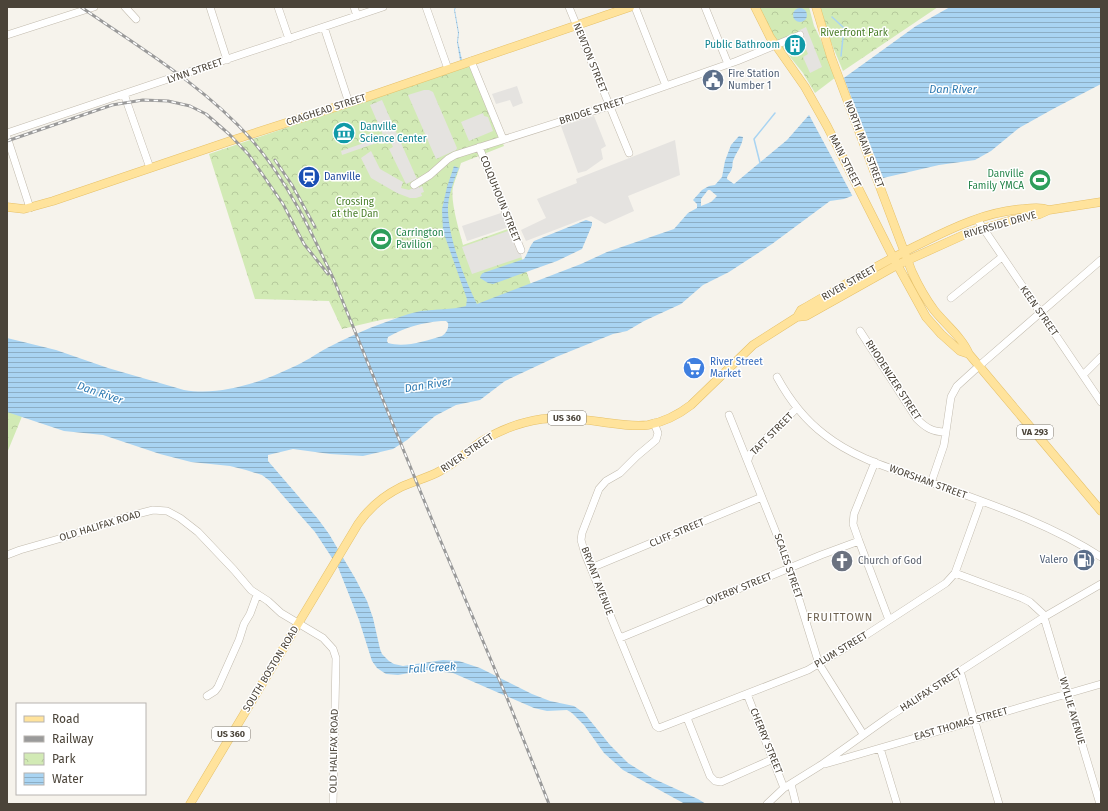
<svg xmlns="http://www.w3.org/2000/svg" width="1108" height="811" font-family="'Fira Sans',sans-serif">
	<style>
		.park { fill: url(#park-crowns) }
		.parking { fill: #e5e3e0 }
		.water { fill: url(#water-rules); fill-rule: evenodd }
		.pier { fill: #f6f3ec }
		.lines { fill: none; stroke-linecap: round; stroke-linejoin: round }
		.stream { stroke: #a9d4f2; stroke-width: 1.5 }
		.minor-casing { stroke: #c2bbae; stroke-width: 8 }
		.major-casing { stroke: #e6c16a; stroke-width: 9 }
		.minor { stroke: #fff; stroke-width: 7 }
		.major { stroke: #ffe39c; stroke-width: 8 }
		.rail-casing { stroke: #9a9a9a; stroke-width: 3 }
		.rail { stroke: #fff; stroke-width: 1.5; stroke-dasharray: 4.5; stroke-linecap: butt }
		.labels { text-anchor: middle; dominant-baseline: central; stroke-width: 3; stroke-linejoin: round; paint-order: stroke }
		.shield { fill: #fff; stroke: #817c74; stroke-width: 1 }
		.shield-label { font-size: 9px; font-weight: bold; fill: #4b4439 }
		.park-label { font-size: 10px; fill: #4a7f2a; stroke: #fff }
		.culture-label { font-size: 10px; fill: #0d838f; stroke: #fff; text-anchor: end }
		.street-label { font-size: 10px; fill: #4b4439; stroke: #fff }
		.service-label { font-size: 10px; fill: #4e5e75; stroke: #fff; text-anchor: start }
		.leisure-label { font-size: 10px; fill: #27864d; stroke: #fff; text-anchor: end }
		.transit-label { font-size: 10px; fill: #164399; stroke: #fff; text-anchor: start }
		.shop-label { font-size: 10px; fill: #366cbe; stroke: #fff; text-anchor: start }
		.worship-label { font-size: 10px; fill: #5b616d; stroke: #fff; text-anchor: start }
		.water-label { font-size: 11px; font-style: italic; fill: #2e7ab2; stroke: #fff }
		.neighbourhood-label { font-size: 11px; letter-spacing: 1px; fill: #6e6250; stroke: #fff }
	</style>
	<defs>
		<pattern id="park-crowns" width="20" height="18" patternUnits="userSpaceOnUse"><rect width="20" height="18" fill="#d2eab5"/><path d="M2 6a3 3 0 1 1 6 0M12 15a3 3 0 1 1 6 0" fill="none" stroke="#b6ca9c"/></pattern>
		<pattern id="water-rules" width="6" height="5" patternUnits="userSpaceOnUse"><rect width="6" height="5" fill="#a9d4f2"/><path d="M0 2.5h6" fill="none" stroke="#8caec5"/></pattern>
	</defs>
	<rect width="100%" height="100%" fill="#f6f3ec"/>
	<path class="park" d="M759,7H809L814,26L820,38L836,77L815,93L803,73L770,32Z
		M820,7H938L843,71L825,28Z
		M471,65L504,146L461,163C459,171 455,179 453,187C450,201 459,230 463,245L511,228L533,290L434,315L385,319L342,329L329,301L255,299L209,154Z
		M7,409L23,414L7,453Z"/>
	<path class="parking" d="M806,27L822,67L810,73L803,57L808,54L798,31Z
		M517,86L523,103L513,107L510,100L496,104L492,94Z
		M424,90H429L433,92L457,148L456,150L436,159L408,95Z
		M382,100L417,179L406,184L389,149L393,147L387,134L383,135L370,105Z
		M483,113L484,116L488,117L493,131L469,141L461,122Z
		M594,116L606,146L601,149L603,159L586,171L578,173L561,126Z
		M381,137L382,141L342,155L341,151Z
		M675,140L680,175L628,196L634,211L605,224L591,216L526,241L521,230L546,218L537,199L577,183L576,179Z
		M371,151L380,169L403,182L401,188L409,190L418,185L419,188L422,186L424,192L421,193L422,196L416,198H410L397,193L371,178L361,158Z
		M504,212L509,227L467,241L462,226Z
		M511,230L522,257L472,274L462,247Z"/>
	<path class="water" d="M455,7H456L455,10L459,33L458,42L462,60H460L457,42L458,33L454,10Z
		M950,7H1101V84L1053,109L1019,128L991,151L975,160L939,165L883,178L867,190L844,199L830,201L772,244L729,272L703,285L681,304L644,321L627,331L613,334L556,357L505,381L480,400L456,405L435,416L407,440L393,449L363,456L330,454L293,449L268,455V461L318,519L329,534L355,578L367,601L373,618L380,649L382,654L389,661L394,664L403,666L443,660L459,661L480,668L532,694L550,701L574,706L584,713L610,745L628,763L652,778L698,799L706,804H685L623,770L604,753L584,725L572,713L567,710L547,711L534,708L453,673L426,670L398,675L386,674L377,668L372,661L359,620L338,567L315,532L270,481L262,475L246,470L230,466L191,462L160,454L103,435L64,431L7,412V338L56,350L108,368L184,390C220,396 260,383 293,367C305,362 316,354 327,348C346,338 366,329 386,322C397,318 410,313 421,311C436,309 451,310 466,306L467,299L443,231L442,209L447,187L454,166L459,168C454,180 449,193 448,206C447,235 464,278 477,304L581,264L607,252L674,229L688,213L697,208V204L693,200L702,190L709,186L715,185L722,177L725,161L731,145L739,136L743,137C742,147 736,152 733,161C732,163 733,166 732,168C731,173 727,174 727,179L734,184L787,140L823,99L830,88L916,26ZM708,190H710L717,196L711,202L701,206V199ZM441,321H446L448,323C449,329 446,333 442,336C425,341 405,348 388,343L387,341L388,337C406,327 421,323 441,321Z
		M793 15a7 7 0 1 1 14 0a7 7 0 1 1-14 0Z
		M586,220L592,222V225L582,249L557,261L493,284L488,283L480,278L481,275L483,273L524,259C528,253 529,247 534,241Z"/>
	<path class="pier" d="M843,76L884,180L868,192L853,197L808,113L829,87Z"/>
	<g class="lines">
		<path class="stream" d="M832,17L844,28L841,56
			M760,163L754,139L775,113"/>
		<g class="minor-casing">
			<path id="minor" d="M125,7L136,19
				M210,7L227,60
				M278,7L289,39
				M354,7L357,16
				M426,7L448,69
				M569,7L629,153
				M635,7L666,86
				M705,7L728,64
				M324,27L349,103
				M7,35L94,7
				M471,61L503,139
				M124,94L150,168
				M7,133L383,7
				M7,137L30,208
				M479,147L521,250
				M414,185L430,175L448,159L455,155L600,109L737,61L800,35
				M977,219L1101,402
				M951,298L1002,257
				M860,331L917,419C926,428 933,432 945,432
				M1083,375L1101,357
				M777,377C789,399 805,420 825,435C854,458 890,468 924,480C984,502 1047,522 1101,557
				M729,415L777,535L793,580L819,664L863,734
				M654,423L658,433L656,440L637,456L620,473L606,481L599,489L582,533L581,540L585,554L656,726L659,728L808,670L860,639L946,583L955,573L981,501
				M748,460L750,454L797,408
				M875,462L854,514L853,524L859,541L889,620
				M931,483L944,445L951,397L957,386L979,366L1101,260
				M7,555L20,550L62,538L129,516L153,510L167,511L180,518L198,532L234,570L251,590L268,601L281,613L323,638L333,649L336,658L333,804
				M591,568L762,497
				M955,573L1022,598L1030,602L1043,614L1100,804
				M620,638L821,555L859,541
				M960,671L999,804
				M747,694L784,788
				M207,696L215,691L218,687L239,640L244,624L250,614L257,595
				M687,718L710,776L715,781L721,782L773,759
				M880,748L897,804
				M825,764L1101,684
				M791,784L796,804
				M767,804L784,788L821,765L890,716L1044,617L1101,584"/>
		</g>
		<g class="major-casing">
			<path id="major" d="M755,7L770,37L805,87L827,126L893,257L926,317L941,334L960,351L969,354
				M816,7L831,57L912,272C918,285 925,298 934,310C945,324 962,337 969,354L1101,511
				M7,207L24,209L53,201L230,141L370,96L630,7
				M797,317L801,310C841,287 880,263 922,243C954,227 986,212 1022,209C1032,208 1040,207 1049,210
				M190,804L358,524C369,508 383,496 401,487C413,481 428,478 440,471C455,463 468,451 482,441C500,430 521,422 542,419C562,417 582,419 602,422C617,424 632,427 648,425C664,422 678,415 691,405L753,345L797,317L806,316L897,265L968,233L1012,220L1040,214L1049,210L1101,202"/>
		</g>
		<use href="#minor" class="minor"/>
		<use href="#major" class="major"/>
		<g class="rail-casing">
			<path id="rail" d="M81,7C140,48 203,85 251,139C287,180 311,231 334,280L439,537L507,698L549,804
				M7,141L112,105L143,100L168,101L190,106L206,114L229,134L249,155L283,204L304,244L328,274
				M275,160L292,185L315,227"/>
		</g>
		<use href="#rail" class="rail"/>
	</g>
	<defs>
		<g id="building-disc" transform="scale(1.15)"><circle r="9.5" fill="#0f9aa8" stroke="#fff"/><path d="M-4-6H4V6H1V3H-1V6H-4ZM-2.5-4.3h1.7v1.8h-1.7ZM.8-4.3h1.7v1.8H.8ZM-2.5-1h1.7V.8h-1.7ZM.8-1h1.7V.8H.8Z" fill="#fff"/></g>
		<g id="civic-disc" transform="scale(1.15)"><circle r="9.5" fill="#5c6f8a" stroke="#fff"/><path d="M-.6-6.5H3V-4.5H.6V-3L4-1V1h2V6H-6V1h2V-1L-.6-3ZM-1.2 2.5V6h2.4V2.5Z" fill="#fff"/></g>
		<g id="museum-disc" transform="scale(1.15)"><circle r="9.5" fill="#0f9aa8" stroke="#fff"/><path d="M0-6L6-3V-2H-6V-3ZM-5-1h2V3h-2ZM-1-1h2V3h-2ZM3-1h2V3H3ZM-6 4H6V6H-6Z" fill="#fff"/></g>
		<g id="station-disc" transform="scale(1.15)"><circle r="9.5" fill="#1a4fb4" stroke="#fff"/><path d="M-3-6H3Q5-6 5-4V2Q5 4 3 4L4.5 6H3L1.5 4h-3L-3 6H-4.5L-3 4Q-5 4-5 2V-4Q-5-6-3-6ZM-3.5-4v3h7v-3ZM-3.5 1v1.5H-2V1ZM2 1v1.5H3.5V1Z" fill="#fff"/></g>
		<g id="stadium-disc" transform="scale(1.15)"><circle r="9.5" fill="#2e9e5b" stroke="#fff"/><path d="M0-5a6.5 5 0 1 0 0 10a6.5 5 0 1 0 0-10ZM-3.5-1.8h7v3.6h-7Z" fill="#fff"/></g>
		<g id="supermarket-disc" transform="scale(1.15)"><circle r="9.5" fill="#3f7fe0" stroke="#fff"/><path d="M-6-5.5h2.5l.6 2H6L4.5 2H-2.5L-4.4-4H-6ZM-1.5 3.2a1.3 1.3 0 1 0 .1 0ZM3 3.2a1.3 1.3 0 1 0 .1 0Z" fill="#fff"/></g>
		<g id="fuel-disc" transform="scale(1.15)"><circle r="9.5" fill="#5c6f8a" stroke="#fff"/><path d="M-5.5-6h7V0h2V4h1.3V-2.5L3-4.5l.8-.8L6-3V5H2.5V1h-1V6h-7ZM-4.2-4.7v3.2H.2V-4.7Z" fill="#fff"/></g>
		<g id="church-disc" transform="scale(1.15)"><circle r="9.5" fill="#6b7280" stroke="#fff"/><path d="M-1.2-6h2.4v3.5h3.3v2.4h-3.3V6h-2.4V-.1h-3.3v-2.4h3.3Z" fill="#fff"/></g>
	</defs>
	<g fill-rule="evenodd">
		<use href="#building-disc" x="795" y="45"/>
		<use href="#civic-disc" x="713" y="80"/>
		<use href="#museum-disc" x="344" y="133"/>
		<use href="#station-disc" x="309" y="177"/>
		<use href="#stadium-disc" x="1040" y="180"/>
		<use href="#stadium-disc" x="381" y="239"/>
		<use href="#supermarket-disc" x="694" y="368"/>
		<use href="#fuel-disc" x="1084" y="560"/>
		<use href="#church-disc" x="842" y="561"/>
	</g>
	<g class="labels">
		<g class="shield">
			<rect x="548" y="411" width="38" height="14" rx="3"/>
			<rect x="1017" y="425" width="36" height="14" rx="3"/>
			<rect x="212" y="727" width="38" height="14" rx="3"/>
		</g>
		<g class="shield-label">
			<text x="567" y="418">US 360</text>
			<text x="1035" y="432">VA 293</text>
			<text x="231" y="734">US 360</text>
		</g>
		<g class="park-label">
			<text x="854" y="33">Riverfront Park</text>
			<text x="355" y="202">Crossing<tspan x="355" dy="12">at the Dan</tspan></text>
		</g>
		<g class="culture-label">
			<text x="780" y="45">Public Bathroom</text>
			<text x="360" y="127" text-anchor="start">Danville<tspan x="360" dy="12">Science Center</tspan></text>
		</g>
		<g class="street-label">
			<text transform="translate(590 58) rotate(68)">NEWTON STREET</text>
			<text transform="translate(195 71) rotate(-19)">LYNN STREET</text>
			<text transform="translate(326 110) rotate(-18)">CRAGHEAD STREET</text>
			<text transform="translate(592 111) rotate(-18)">BRIDGE STREET</text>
			<text transform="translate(864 144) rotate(69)">NORTH MAIN STREET</text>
			<text transform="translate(845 161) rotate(63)">MAIN STREET</text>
			<text transform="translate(500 199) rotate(68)">COLQUHOUN STREET</text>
			<text transform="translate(1000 225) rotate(-16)">RIVERSIDE DRIVE</text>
			<text transform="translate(849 283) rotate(-30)">RIVER STREET</text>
			<text transform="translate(1039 311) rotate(55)">KEEN STREET</text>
			<text transform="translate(893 380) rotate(57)">RHODENIZER STREET</text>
			<text transform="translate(772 434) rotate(-45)">TAFT STREET</text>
			<text transform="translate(467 453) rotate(-34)">RIVER STREET</text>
			<text transform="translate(928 482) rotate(20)">WORSHAM STREET</text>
			<text transform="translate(100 526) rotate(-17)">OLD HALIFAX ROAD</text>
			<text transform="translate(677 533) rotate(-23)">CLIFF STREET</text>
			<text transform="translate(788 566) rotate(71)">SCALES STREET</text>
			<text transform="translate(597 581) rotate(69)">BRYANT AVENUE</text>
			<text transform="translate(739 589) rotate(-22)">OVERBY STREET</text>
			<text transform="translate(841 650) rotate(-31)">PLUM STREET</text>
			<text transform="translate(271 669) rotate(-59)">SOUTH BOSTON ROAD</text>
			<text transform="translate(931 690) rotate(-33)">HALIFAX STREET</text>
			<text transform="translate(1072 711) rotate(74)">WYLLIE AVENUE</text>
			<text transform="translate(961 724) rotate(-16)">EAST THOMAS STREET</text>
			<text transform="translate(766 741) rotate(68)">CHERRY STREET</text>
			<text transform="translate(334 751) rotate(-89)">OLD HALIFAX ROAD</text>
		</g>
		<g class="service-label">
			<text x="728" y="74">Fire Station<tspan x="728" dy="12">Number 1</tspan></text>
			<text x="1068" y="560" text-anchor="end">Valero</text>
		</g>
		<g class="leisure-label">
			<text x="1024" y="174">Danville<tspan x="1024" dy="12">Family YMCA</tspan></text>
			<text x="396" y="233" text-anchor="start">Carrington<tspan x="396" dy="12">Pavilion</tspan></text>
		</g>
		<g class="transit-label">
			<text x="324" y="177">Danville</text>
		</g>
		<g class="shop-label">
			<text x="710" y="362">River Street<tspan x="710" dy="12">Market</tspan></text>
		</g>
		<g class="worship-label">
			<text x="858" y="561">Church of God</text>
		</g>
		<g class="water-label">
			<text x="953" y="89">Dan River</text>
			<text transform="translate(428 385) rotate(-9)">Dan River</text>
			<text transform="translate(100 393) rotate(19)">Dan River</text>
			<text transform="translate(432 668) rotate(-3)">Fall Creek</text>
		</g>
		<g class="neighbourhood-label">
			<text x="840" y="617">FRUITTOWN</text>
		</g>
	</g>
	<rect width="1108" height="811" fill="none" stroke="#4b4439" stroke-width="16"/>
	<rect x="16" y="703" width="130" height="92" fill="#ffffff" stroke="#b7b4b0"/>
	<rect x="24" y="716" width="20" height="6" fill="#ffe39c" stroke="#b7b4b0"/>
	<text x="52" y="723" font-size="12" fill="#4b4439">Road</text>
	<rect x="24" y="736" width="20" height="6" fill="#9a9a9a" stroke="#b7b4b0"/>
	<text x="52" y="743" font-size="12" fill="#4b4439">Railway</text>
	<rect x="24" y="753" width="20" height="12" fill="url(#park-crowns)" stroke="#b7b4b0"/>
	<text x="52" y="763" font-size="12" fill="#4b4439">Park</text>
	<rect x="24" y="773" width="20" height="12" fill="url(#water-rules)" stroke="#b7b4b0"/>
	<text x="52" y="783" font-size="12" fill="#4b4439">Water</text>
</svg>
